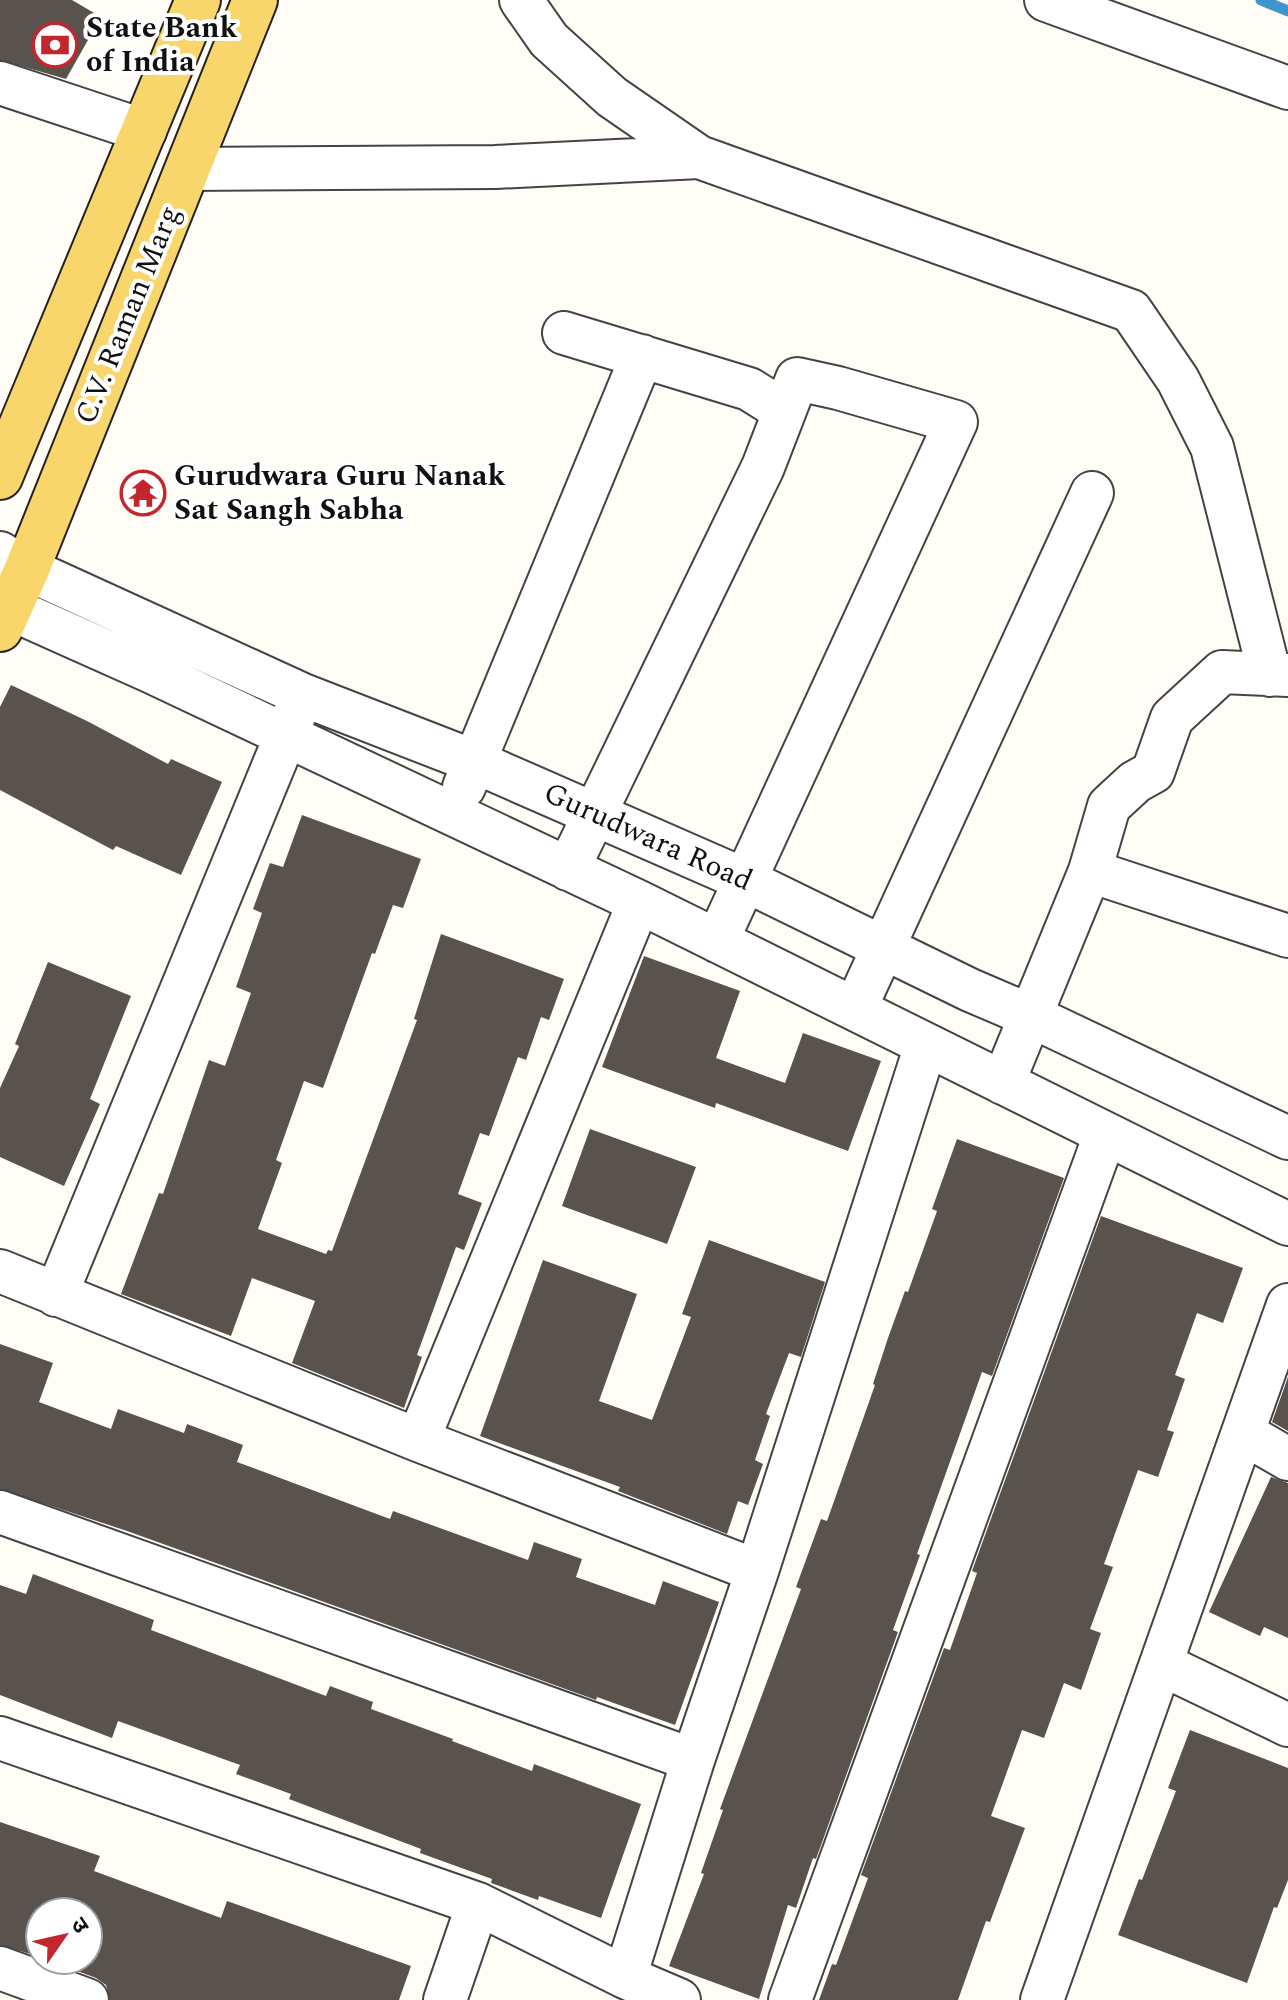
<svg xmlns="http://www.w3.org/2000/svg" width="1288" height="2000" font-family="Spectral,'Noto Sans Devanagari',serif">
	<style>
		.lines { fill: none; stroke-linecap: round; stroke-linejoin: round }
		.stream { stroke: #3f96cf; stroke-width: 11 }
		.building { fill: #5a524d }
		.minor-casing { stroke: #444; stroke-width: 46 }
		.major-casing { stroke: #222; stroke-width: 48 }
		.minor { stroke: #fff; stroke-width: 42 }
		.major { stroke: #f9d66b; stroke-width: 44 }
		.labels { text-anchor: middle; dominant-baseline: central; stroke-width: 8; stroke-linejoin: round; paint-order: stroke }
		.poi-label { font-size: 30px; font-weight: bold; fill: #111; stroke: #fff; text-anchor: start }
		.street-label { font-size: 30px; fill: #111; stroke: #fff }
	</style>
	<rect width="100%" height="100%" fill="#fffdf5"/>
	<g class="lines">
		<path class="stream" d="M1261,0L1288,11"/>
	</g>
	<path class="building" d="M0,0H72L101,17L66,79L0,60Z
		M11,685L87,721L168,764L171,759L222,782L181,875L116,846L113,850L0,790V707Z
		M302,815L421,859L403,908L393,905L375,954L372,953L323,1088L304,1081L276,1160L282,1163L258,1229L326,1254L328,1250L332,1251L417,1020L414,1019L441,934L564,979L549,1020L541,1017L526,1060L518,1057L489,1136L480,1133L458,1194L482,1203L464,1250L456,1247L417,1355L422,1357L404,1408L292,1363L315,1301L252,1278L231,1336L121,1294L159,1193L163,1194L209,1060L225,1066L251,993L236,987L262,913L253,909L270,863L283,867Z
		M644,956L740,991L716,1058L785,1083L803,1033L881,1061L848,1151L716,1103L715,1108L602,1067Z
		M48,962L131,996L90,1099L100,1104L64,1186L0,1157V1088L19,1046L15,1044Z
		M590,1129L696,1167L667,1244L562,1206Z
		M957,1139L1064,1178L992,1376L982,1372L917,1554L920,1555L893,1630L898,1632L816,1859L813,1858L796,1908L788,1905L759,1999L669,1966L704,1874L701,1873L723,1810L720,1809L801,1589L796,1587L821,1519L827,1521L875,1385L873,1384L888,1338L905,1291L908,1292L937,1211L932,1209Z
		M1101,1216L1243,1268L1223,1323L1197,1313L1175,1375L1185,1379L1167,1430L1174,1432L1158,1477L1138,1470L1104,1564L1113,1567L1090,1629L1101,1633L1081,1690L1064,1683L1044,1738L1022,1730L991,1816L1025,1828L990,1922L986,1921L958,2000H819L832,1964L836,1965L868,1878L861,1875L944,1648L950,1650L977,1573L972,1571Z
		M709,1240L825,1282L801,1357L789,1353L766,1414L770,1416L755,1460L763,1464L748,1505L738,1501L727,1534L618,1491L620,1487L480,1436L543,1260L637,1294L599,1401L652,1420L691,1317L682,1314Z
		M0,1344L53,1363L39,1402L111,1429L118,1409L184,1433L187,1424L243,1445L237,1462L390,1519L393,1511L528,1560L534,1542L582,1559L576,1577L655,1605L663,1581L719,1602L675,1725L597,1697L596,1700L127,1531L0,1489Z
		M1288,1377V1431L1272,1422Z
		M1271,1477L1288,1483V1638L1264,1627L1260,1636L1209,1612Z
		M33,1574L154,1620L151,1630L326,1696L330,1686L373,1702L371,1709L453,1739L452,1741L532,1771L534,1764L641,1804L601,1918L539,1896L538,1900L491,1883L492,1879L420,1853L421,1849L289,1799L291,1794L236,1774L240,1765L118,1721L112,1738L0,1695V1585L26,1594Z
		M1190,1730L1288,1768V1880L1277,1908L1274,1907L1247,1983L1118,1935L1139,1879L1142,1880L1176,1791L1168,1788Z
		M0,1822L100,1856L94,1871L221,1918L227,1901L411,1966L399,2000H110L106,1985L96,1978L48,1960H88V1912H40V1957L0,1945Z"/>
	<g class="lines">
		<g class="minor-casing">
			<path id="minor" d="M521,0L549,40L612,97L699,157L1131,311L1178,380L1212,447L1270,675
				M1046,0L1288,88
				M0,83L145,131
				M187,169L495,167L699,157
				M564,333L749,389L784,411
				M0,553L27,569L303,695L473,761L745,880L970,990L1031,1016L1288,1138
				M0,604L150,671L639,902L1288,1224
				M464,787L642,356
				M568,869L763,467L797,379L838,388L956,422L717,941
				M1090,871L1288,936
				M855,1009L1092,493
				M1003,1083L1090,871L1109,806L1135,782L1153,772L1172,718L1222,672L1288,675
				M0,1271L418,1440L757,1571
				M56,1295L296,711
				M1243,1433L1288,1459
				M418,1440L639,902
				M0,1512L693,1760
				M1161,1664L1288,1725
				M0,1738L478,1904L625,1977L679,2000
				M0,1968L87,2000
				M625,1977L693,1760L757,1571L926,1045
				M445,2000L478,1904
				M790,2000L1105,1135
				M1042,2000L1288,1305"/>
		</g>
		<g class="major-casing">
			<path id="major" d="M0,477L198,0
				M0,629L27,569L255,0"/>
		</g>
		<use href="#minor" class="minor"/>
		<use href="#major" class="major"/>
	</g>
	<defs>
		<g id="bank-ring" transform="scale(2.3)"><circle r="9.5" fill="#fff" stroke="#c4262e" stroke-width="1.5"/><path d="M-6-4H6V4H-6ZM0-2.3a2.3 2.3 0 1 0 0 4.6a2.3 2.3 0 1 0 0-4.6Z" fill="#c4262e"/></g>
		<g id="temple-ring" transform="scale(2.3)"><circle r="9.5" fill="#fff" stroke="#c4262e" stroke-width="1.5"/><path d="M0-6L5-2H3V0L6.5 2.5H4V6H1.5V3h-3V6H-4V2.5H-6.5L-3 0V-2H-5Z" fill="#c4262e"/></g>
	</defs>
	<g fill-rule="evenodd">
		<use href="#bank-ring" x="55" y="45"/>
		<use href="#temple-ring" x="143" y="493"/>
	</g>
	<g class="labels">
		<g class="poi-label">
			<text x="86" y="28">State Bank<tspan x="86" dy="34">of India</tspan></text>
			<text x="174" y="476">Gurudwara Guru Nanak<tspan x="174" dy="34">Sat Sangh Sabha</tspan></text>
		</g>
		<g class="street-label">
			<text transform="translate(128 315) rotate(-68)">C.V. Raman Marg</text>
			<text transform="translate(648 837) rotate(24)">Gurudwara Road</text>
		</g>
	</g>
	<g transform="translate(64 1936) rotate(56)"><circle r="38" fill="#ffffff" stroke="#a0a0a0" stroke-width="2"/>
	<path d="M0-6L14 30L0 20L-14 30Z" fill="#c4262e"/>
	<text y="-12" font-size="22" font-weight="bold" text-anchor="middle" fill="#111111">उ</text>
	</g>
</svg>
